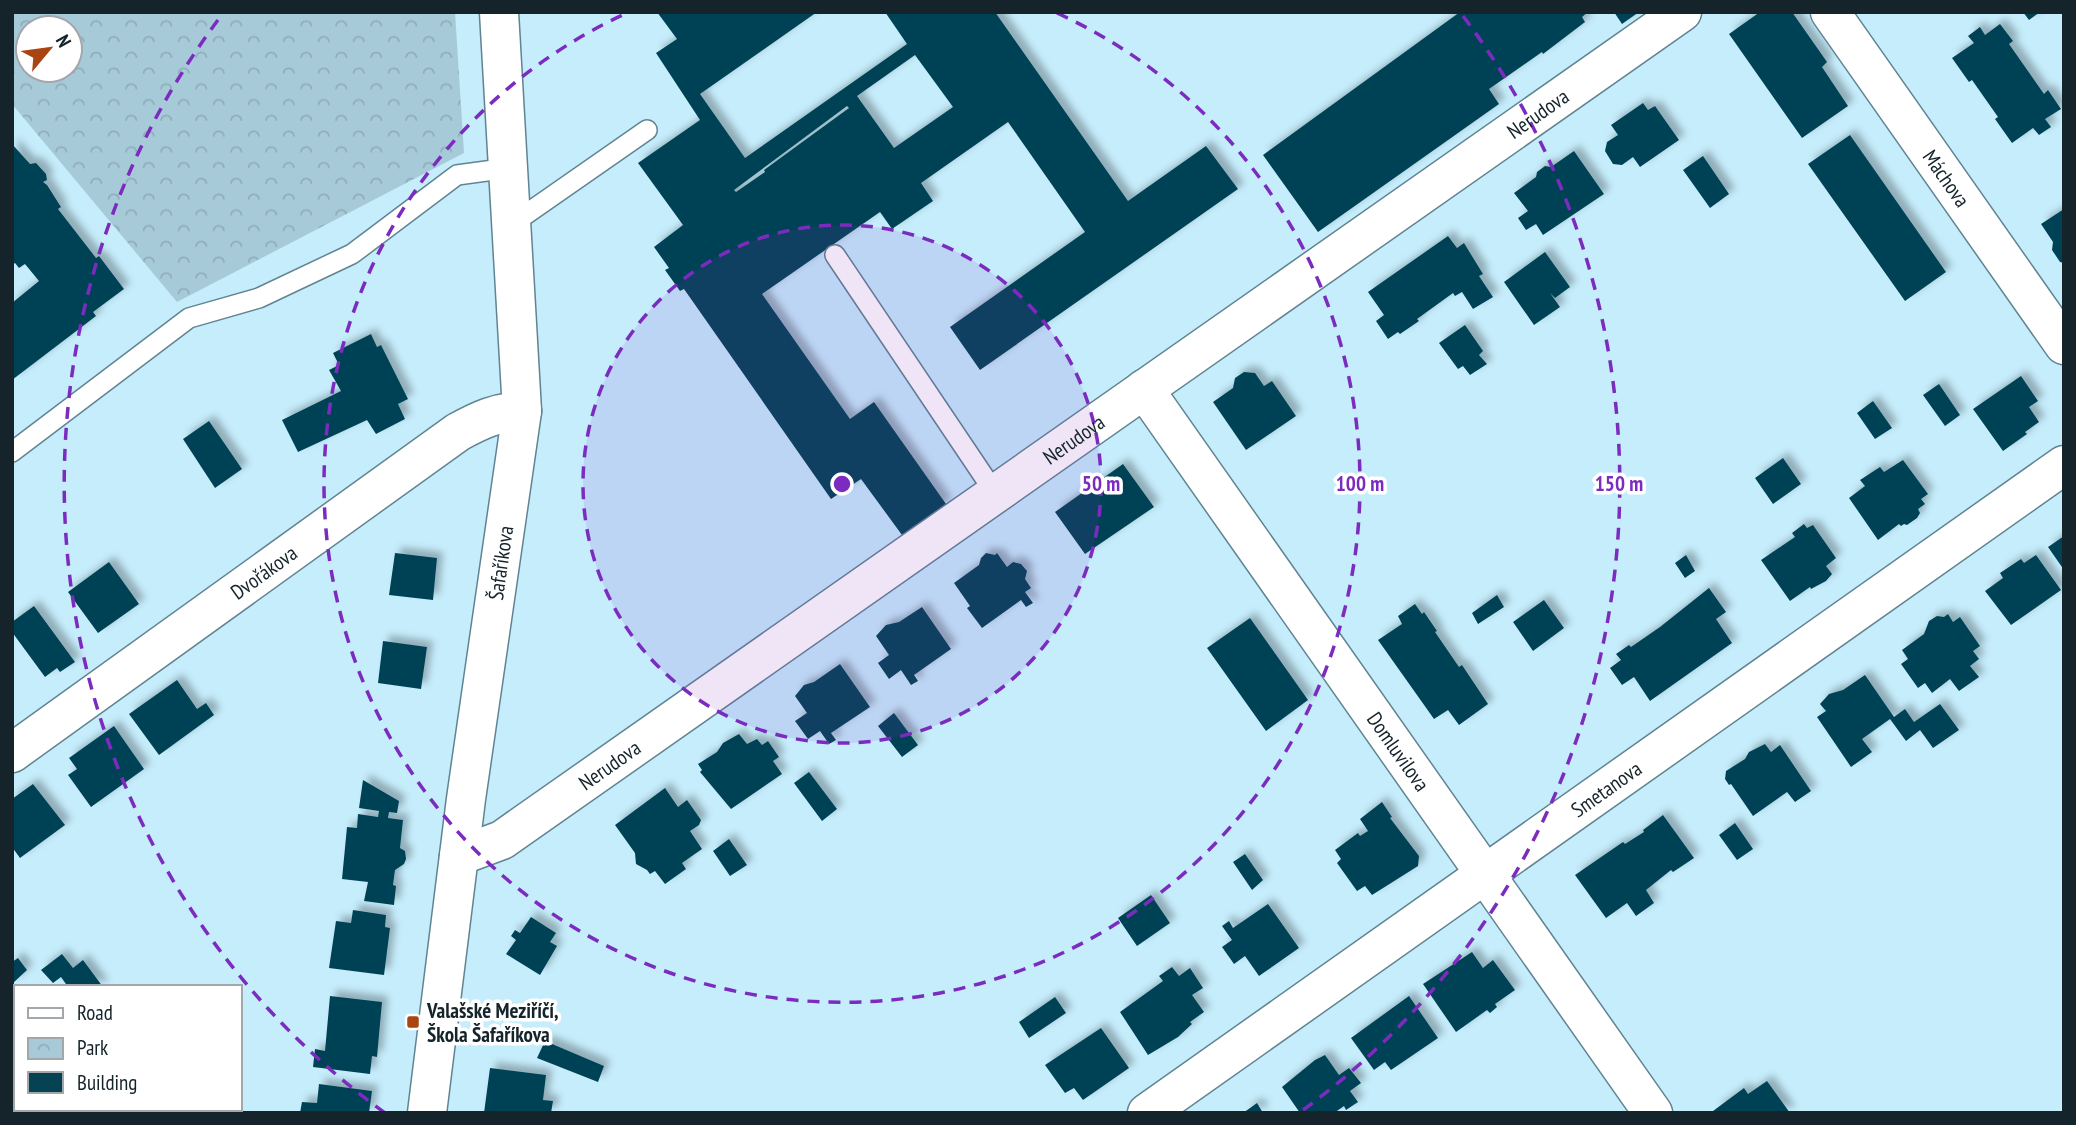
<svg xmlns="http://www.w3.org/2000/svg" width="2076" height="1125" font-family="'PT Sans Narrow',sans-serif">
	<style>
		.park { fill: url(#park-crowns); fill-rule: evenodd }
		.building { fill: #054354; fill-rule: evenodd; filter: url(#shadow) }
		.lines { fill: none; stroke-linecap: round; stroke-linejoin: round }
		.service-casing { stroke: #608491; stroke-width: 22 }
		.minor-casing { stroke: #608491; stroke-width: 41 }
		.tertiary-casing { stroke: #608491; stroke-width: 41 }
		.service { stroke: #fff; stroke-width: 19 }
		.minor { stroke: #fff; stroke-width: 38 }
		.tertiary { stroke: #fff; stroke-width: 38 }
		.ring { fill: none; stroke: #7b2cbf; stroke-width: 3.5; stroke-dasharray: 12 9 }
		.poi-dot { fill: #a94511; stroke: #fff; stroke-width: 2.5 }
		.labels { text-anchor: middle; dominant-baseline: central; stroke-width: 7; stroke-linejoin: round; paint-order: stroke }
		.street-label { font-size: 21px; fill: #15242a; stroke: #fff }
		.poi-label { font-size: 21px; font-weight: bold; fill: #15242a; stroke: #fff; text-anchor: start }
		.centre { fill: #7b2cbf; stroke: #fff; stroke-width: 3.5 }
		.ring-label { font-size: 21px; text-anchor: middle; font-weight: bold; fill: #7b2cbf; stroke: #fff; stroke-width: 7; stroke-linejoin: round; paint-order: stroke }
	</style>
	<defs>
		<pattern id="park-crowns" width="20" height="18" patternUnits="userSpaceOnUse" patternTransform="scale(1.75)"><rect width="20" height="18" fill="#a7cad8"/><path d="M2 6a3 3 0 1 1 6 0M12 15a3 3 0 1 1 6 0" fill="none" stroke="#8fadba"/></pattern>
		<filter id="shadow"><feDropShadow dx="6" dy="-6" stdDeviation="3.5" flood-color="#0004"/></filter>
	</defs>
	<rect width="100%" height="100%" fill="#c6edfc"/>
	<path class="park" d="M12,12H455L464,153L177,302L12,104ZM28,28H70V70H28Z"/>
	<path class="building" d="M657,12H817L700,94L745,158L907,44L885,12H995L1128,201L1206,146L1238,189L980,370L950,327L1085,232L1008,122L921,183L933,201L892,229L880,212L762,294L850,419L874,402L946,504L902,535L861,479L831,499L684,289L680,291L665,270L669,268L654,247L683,225L638,163L700,120L656,53L677,39ZM915,55L953,107L894,148L857,96ZM847,106L849,108L764,170L765,172L736,192L734,190Z
		M1460,12H1588L1582,17L1585,22L1543,54L1542,52L1489,89L1499,104L1318,232L1263,155Z
		M1614,12H1639L1622,24Z
		M1760,12H1792L1827,62L1822,67L1848,106L1802,138L1729,34Z
		M2023,12H2040L2029,20Z
		M2000,24L2013,41L2009,44L2044,94L2048,90L2061,109L2045,119L2051,127L2039,135L2033,128L2012,143L1995,119L1998,117L1972,80L1969,82L1952,58L1974,43L1968,36L1980,27L1985,35Z
		M1643,103L1648,110L1655,106L1679,140L1640,167L1633,157L1622,165L1613,164L1605,151L1607,142L1618,135L1611,125Z
		M1850,135L1946,272L1905,301L1808,164Z
		M12,144L30,164L36,163L46,174L47,180L43,182L47,185L61,207L58,209L96,258L99,256L124,289L93,312L96,316L12,380V303L39,281L25,264L19,268L15,263L12,265Z
		M1574,151L1604,194L1543,235L1536,224L1526,230L1518,218L1528,211L1514,193L1536,177L1537,172L1545,166L1551,167Z
		M1703,156L1729,194L1710,208L1683,170Z
		M2064,209V263L2060,262L2052,250L2053,242L2041,224Z
		M1448,236L1457,248L1464,243L1483,274L1479,276L1493,297L1473,309L1462,292L1455,296L1453,293L1417,319L1419,321L1400,334L1398,332L1388,339L1376,321L1384,315L1368,292Z
		M1545,252L1570,287L1555,298L1550,293L1560,307L1534,325L1504,282Z
		M1465,325L1483,351L1479,355L1487,364L1470,375L1463,366L1458,369L1439,343Z
		M371,334L377,347L381,345L408,399L398,404L405,419L376,434L367,420L298,452L282,420L341,391L329,370L339,365L333,353Z
		M1244,372L1255,373L1264,386L1272,381L1296,416L1246,450L1213,402L1233,388L1235,378Z
		M2021,376L2038,401L2029,407L2039,422L2025,432L2027,434L2003,451L1973,409Z
		M1939,384L1960,415L1945,426L1923,395Z
		M1873,401L1892,428L1875,439L1857,413Z
		M209,421L242,469L215,488L183,439Z
		M1783,458L1801,484L1773,504L1755,478Z
		M1903,460L1928,494L1921,499L1925,504L1918,509L1920,513L1917,518L1907,525L1904,524L1901,526L1899,524L1878,540L1849,498L1865,486L1860,480L1880,467L1884,472Z
		M1123,464L1154,507L1085,554L1055,512Z
		M1804,524L1807,528L1813,525L1836,558L1826,566L1832,574L1826,581L1811,589L1810,587L1790,601L1761,560L1795,537L1792,533Z
		M2064,536V570L2048,547Z
		M395,553L437,558L433,600L389,595Z
		M986,553L995,555L997,553L1007,567L1013,562L1021,564L1027,571L1025,579L1031,588L1025,592L1033,603L1026,607L1021,600L982,628L967,608L970,606L954,583L979,565L981,558Z
		M1686,555L1695,571L1685,578L1675,563Z
		M2036,555L2061,590L2011,625L1985,591L2003,578L2000,573L2021,559L2024,563Z
		M109,562L139,604L98,633L68,592Z
		M1709,588L1726,612L1716,619L1732,643L1650,701L1634,677L1622,685L1610,668L1621,660L1616,654L1629,645L1631,647L1660,627Z
		M1497,595L1504,607L1478,624L1472,613Z
		M1544,600L1564,628L1533,651L1513,622Z
		M1415,604L1422,614L1424,612L1437,631L1435,632L1459,667L1462,665L1488,704L1459,725L1448,710L1434,719L1378,640L1402,624L1398,616Z
		M34,606L75,662L60,672L57,668L45,677L12,632V622Z
		M922,607L951,649L914,675L918,681L911,685L901,670L889,679L878,663L889,655L876,636L886,625L899,622Z
		M1948,614L1953,622L1960,617L1980,646L1973,651L1979,659L1970,666L1979,677L1959,691L1950,679L1932,693L1925,683L1918,688L1901,664L1908,659L1902,650L1924,634L1929,621L1937,616L1944,617Z
		M1250,618L1308,700L1266,731L1207,648Z
		M383,641L427,647L421,689L378,683Z
		M840,664L870,707L831,733L836,740L829,744L820,731L808,739L795,721L807,713L795,696L804,685L814,682Z
		M1865,675L1894,717L1905,709L1914,722L1940,704L1959,730L1933,748L1920,730L1906,741L1890,719L1862,739L1872,752L1851,767L1817,717L1826,711L1820,704L1829,694L1843,690Z
		M177,680L197,709L206,703L214,715L159,755L129,714Z
		M894,713L918,745L902,757L878,726Z
		M114,726L144,769L91,807L68,775L77,769L69,758Z
		M739,734L747,744L757,739L762,745L768,741L779,757L773,761L782,774L731,809L700,772L702,770L698,764L717,752L723,743Z
		M1765,744L1771,752L1780,745L1811,791L1795,802L1787,792L1753,816L1731,784L1729,785L1725,779L1726,771L1745,759L1749,752Z
		M809,772L837,809L822,821L794,783Z
		M363,780L399,801L397,813L389,812L388,818L403,820L400,848L405,851L406,859L404,864L395,870L393,885L396,886L394,905L364,901L368,882L342,879L347,827L357,828L358,814L378,817L379,811L359,808Z
		M33,784L65,825L20,858L12,847V799Z
		M665,788L678,807L687,800L701,820L699,825L690,831L702,849L682,863L686,869L665,884L655,871L650,874L647,870L636,864L635,853L615,825Z
		M1382,802L1392,817L1390,818L1419,856L1418,866L1372,895L1365,886L1357,891L1337,863L1341,859L1335,850L1358,833L1360,836L1368,831L1360,819Z
		M1663,815L1694,858L1673,872L1671,870L1646,890L1654,903L1636,916L1627,903L1606,918L1575,875L1623,842L1625,844L1644,832L1643,830Z
		M1735,823L1753,849L1737,860L1719,835Z
		M729,839L747,865L730,876L713,851Z
		M1245,854L1263,880L1252,890L1233,862Z
		M1151,895L1170,923L1137,946L1118,918Z
		M1268,904L1299,948L1259,976L1245,956L1234,964L1222,947L1232,940L1222,926L1229,921L1233,928Z
		M353,910L386,915L385,927L390,928L384,975L329,968L336,921L351,923Z
		M531,917L556,933L550,942L557,946L540,975L506,954L516,940L511,936L515,930L520,933Z
		M1472,952L1483,968L1493,960L1515,990L1495,1004L1497,1007L1490,1013L1487,1010L1456,1032L1423,984Z
		M62,954L73,968L83,960L103,987H68L61,977L53,983L41,970Z
		M18,958L27,970L12,984V962Z
		M1172,967L1179,976L1190,968L1203,988L1192,995L1204,1012L1190,1022L1192,1024L1178,1037L1148,1055L1120,1012L1163,981L1159,976Z
		M330,996L382,1002L377,1057L372,1056L370,1074L313,1067L315,1049L325,1051Z
		M1409,996L1438,1038L1391,1070L1385,1062L1374,1070L1351,1038Z
		M1055,997L1066,1013L1029,1038L1019,1022Z
		M1101,1028L1129,1068L1083,1100L1074,1088L1065,1093L1045,1065Z
		M545,1041L604,1066L598,1082L537,1058Z
		M16,1042V1065L12,1060V1044Z
		M1325,1055L1339,1075L1349,1068L1361,1083L1350,1091L1358,1102L1346,1110L1344,1106L1334,1113H1300L1282,1087L1315,1060Z
		M490,1068L546,1075L543,1100L553,1101L551,1113H484Z
		M1767,1081L1790,1113L1713,1111L1744,1088L1748,1094Z
		M319,1084L372,1091L369,1113H300L302,1102L317,1103Z
		M1257,1103L1263,1113H1243Z
		M52,1109H116L119,1113H54Z"/>
	<g class="lines">
		<g class="service-casing">
			<path id="service" d="M512,224L647,130
				M835,255L995,493
				M12,452L189,318L259,298L352,254L457,175L509,168"/>
		</g>
		<g class="minor-casing">
			<g id="minor">
				<path id="s1" d="M1830,12L2064,345"/>
				<path id="s2" d="M1144,389L1653,1113"/>
				<path id="s3" d="M12,753L458,432C480,420 497,412 522,411"/>
				<path id="s4" d="M459,856L502,840L1682,12"/>
				<path id="s5" d="M1147,1113L2064,465"/>
			</g>
		</g>
		<g class="tertiary-casing">
			<g id="tertiary">
				<path id="s6" d="M427,1113L466,799L522,411L499,12"/>
			</g>
		</g>
		<use href="#service" class="service"/>
		<use href="#minor" class="minor"/>
		<use href="#tertiary" class="tertiary"/>
	</g>
	<circle cx="842" cy="484" r="259" fill="#7b2cbf" fill-opacity=".12"/>
	<g class="ring">
		<circle cx="842" cy="484" r="259"/>
		<path d="M1057 13A518 518 0 1 1 627 13"/>
		<path d="M385 1113A777 777 0 0 1 221 16M1463 16A777 777 0 0 1 1299 1113"/>
	</g>
	<rect class="poi-dot" x="406" y="1015" width="14" height="14" rx="3.5"/>
	<g class="labels">
		<g class="street-label">
			<text stroke="none"><textPath href="#s4" startOffset="1311">Nerudova</textPath></text>
			<text stroke="none"><textPath href="#s1" startOffset="203">Máchova</textPath></text>
			<text stroke="none"><textPath href="#s4" startOffset="744">Nerudova</textPath></text>
			<text stroke="none"><textPath href="#s6" startOffset="555">Šafaříkova</textPath></text>
			<text stroke="none"><textPath href="#s3" startOffset="310">Dvořákova</textPath></text>
			<text stroke="none"><textPath href="#s2" startOffset="443">Domluvilova</textPath></text>
			<text stroke="none"><textPath href="#s4" startOffset="177">Nerudova</textPath></text>
			<text stroke="none"><textPath href="#s5" startOffset="562">Smetanova</textPath></text>
		</g>
		<g class="poi-label">
			<text x="427" y="1010">Valašské Meziříčí,<tspan x="427" dy="24">Škola Šafaříkova</tspan></text>
		</g>
	</g>
	<circle cx="842" cy="484" r="10" class="centre"/>
	<g class="ring-label">
		<text x="1101" y="491">50 m</text>
		<text x="1360" y="491">100 m</text>
		<text x="1619" y="491">150 m</text>
	</g>
	<rect width="2076" height="1125" fill="none" stroke="#15242a" stroke-width="28"/>
	<rect x="14" y="985" width="228" height="126" fill="#ffffff" stroke="#a1a7aa" stroke-width="2"/>
	<rect x="28" y="1008" width="35" height="10" fill="#ffffff" stroke="#a1a7aa" stroke-width="2"/>
	<text x="77" y="1020" font-size="21" fill="#15242a">Road</text>
	<rect x="28" y="1038" width="35" height="21" fill="url(#park-crowns)" stroke="#a1a7aa" stroke-width="2"/>
	<text x="77" y="1055" font-size="21" fill="#15242a">Park</text>
	<rect x="28" y="1072" width="35" height="21" fill="#054354" stroke="#a1a7aa" stroke-width="2"/>
	<text x="77" y="1090" font-size="21" fill="#15242a">Building</text>
	<g transform="translate(49 49) rotate(61)"><circle r="33" fill="#ffffff" stroke="#a1a7aa" stroke-width="2"/>
	<path d="M0-5L12 26L0 18L-12 26Z" fill="#a94511"/>
	<text y="-10" font-size="19" font-weight="bold" text-anchor="middle" fill="#15242a">N</text>
	</g>
</svg>
